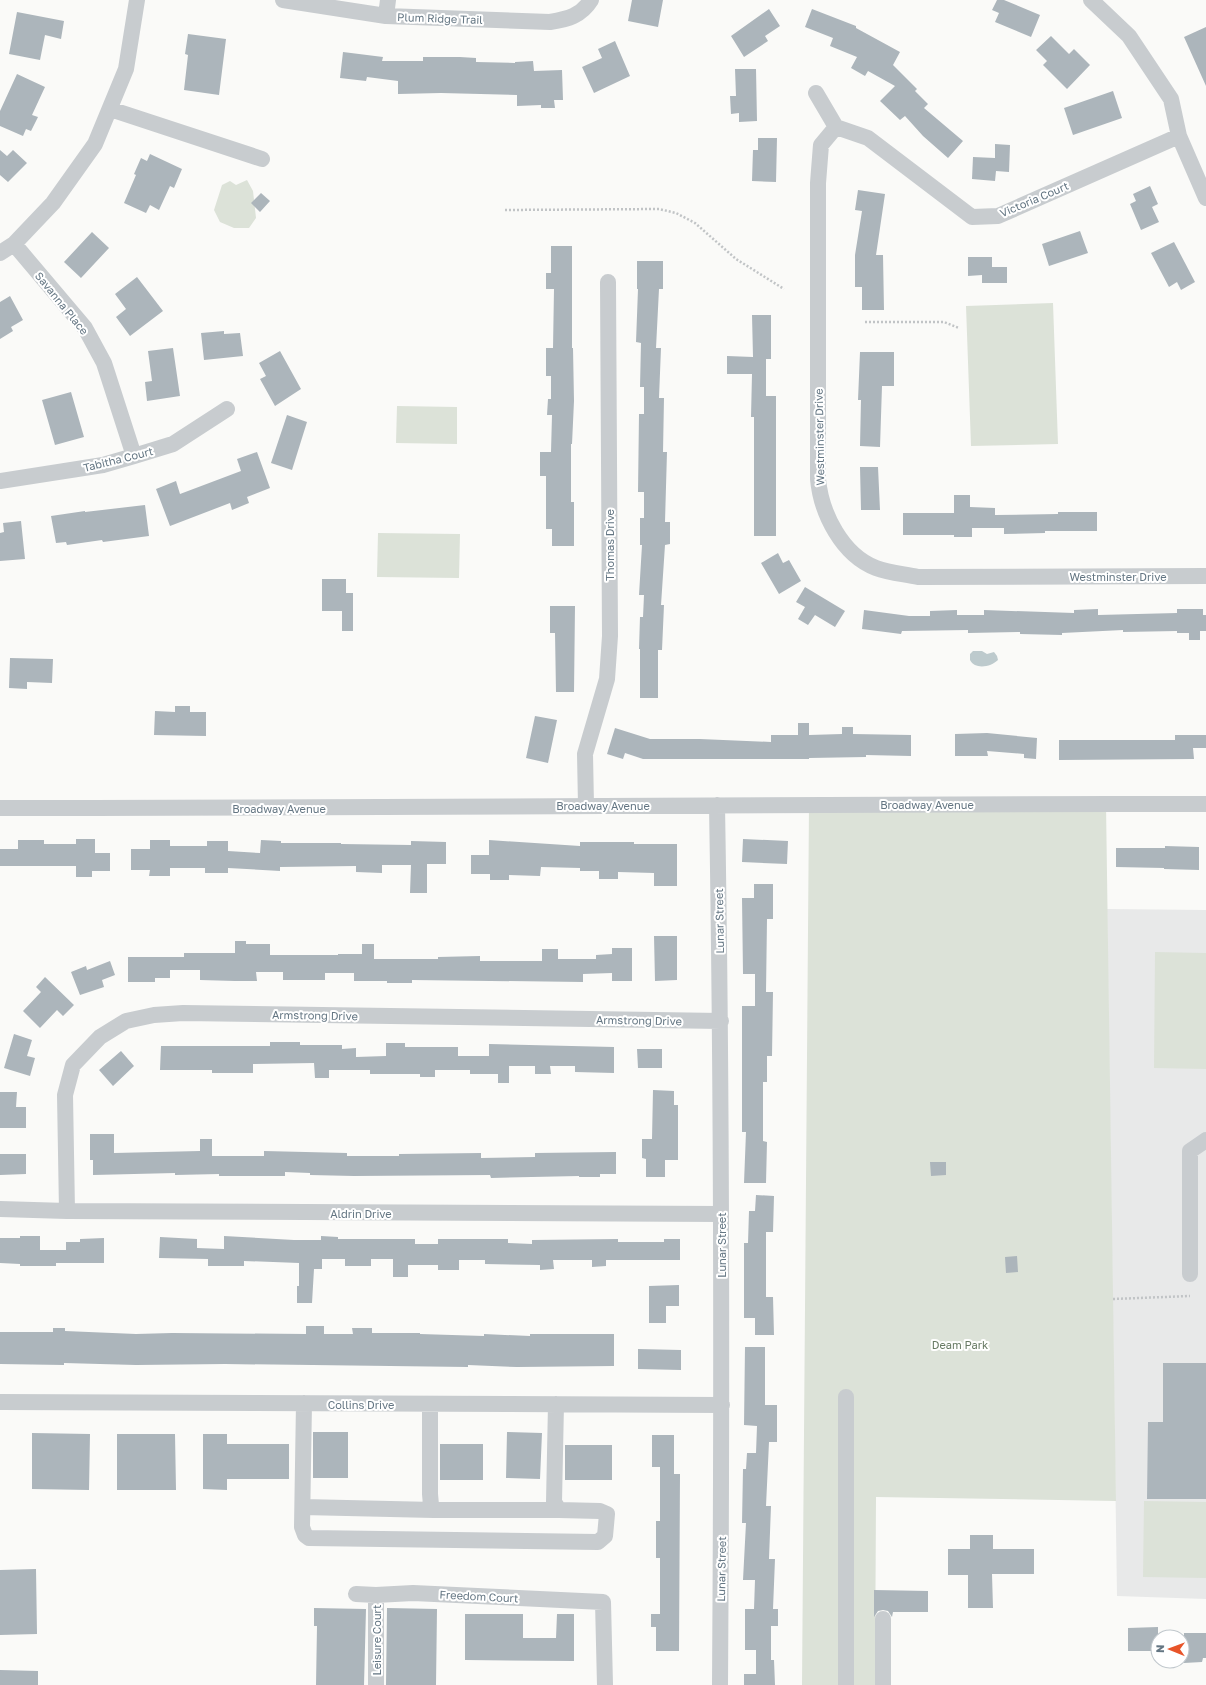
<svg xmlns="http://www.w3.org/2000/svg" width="1206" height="1685" font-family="'Golos Text',sans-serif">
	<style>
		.built { fill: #e8e9e9 }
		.green { fill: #dce2d8 }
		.water { fill: #bdcacd }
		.building { fill: #acb5bb }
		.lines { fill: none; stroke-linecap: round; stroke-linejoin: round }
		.path { stroke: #c1c4c6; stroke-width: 2.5; stroke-dasharray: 2 2; stroke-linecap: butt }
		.minor { stroke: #c8cccf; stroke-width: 16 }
		.labels { text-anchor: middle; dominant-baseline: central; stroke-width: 4; stroke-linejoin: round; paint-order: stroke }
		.street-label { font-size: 11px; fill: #647683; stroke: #fff }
		.park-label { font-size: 11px; fill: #677a63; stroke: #fff }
	</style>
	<rect width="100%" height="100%" fill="#fafaf8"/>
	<path class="built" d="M1107,909L1206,910V1599L1117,1596Z"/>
	<path class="green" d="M247,180L253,191L256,218L249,228H234L220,222L214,210L222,185L230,181L236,185Z
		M1053,303L1058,444L971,446L966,306Z
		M397,406L457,407V444L396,443Z
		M378,533L460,534L459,578L377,577Z
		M1106,804L1116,1501L876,1497L875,1685H802L809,805Z
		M1155,952L1206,953V1069L1154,1068Z
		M1144,1501L1206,1502V1578L1143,1577Z"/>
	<path class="water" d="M973,651H982L987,654L994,652L997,656L998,660C991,667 975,670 970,660V654Z"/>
	<path class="building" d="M632,0H663L658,27L628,21Z
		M997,0H1004L1040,15L1031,37L995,22L999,13L992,10Z
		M769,9L780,26L765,36L768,41L744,57L731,36Z
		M812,9L856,26V28L900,52L893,65L917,89L915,91L928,104L924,108L963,141L948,158L923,136L905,116L900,120L880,101L895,86L868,71L865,76L851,68L857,57L830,46L833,38L805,27Z
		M17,12L64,21L61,39L45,35L40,60L9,54Z
		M1206,27V86L1184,37Z
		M188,34L226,39L219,95L184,90L188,55L185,54Z
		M1051,36L1069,54L1074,49L1090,65L1067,89L1043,65L1047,61L1036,50Z
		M615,41L630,76L594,93L582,67L602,58L598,49Z
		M343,52L383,57L382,61H423V57H460L476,58V62L515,63V62L533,61L534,71L562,70L563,100H554L555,108H541V105L517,106V95L441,93L398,94V81L367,77L366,81L340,78Z
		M735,69H756L757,121L739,122V113L731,114L730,96H736Z
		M17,74L45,87L32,115L38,117L31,131L26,129L23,136L0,126V111Z
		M1113,91L1122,118L1073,135L1064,108Z
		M758,138H777L776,182L752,181L753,150H758Z
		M995,144L1010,145L1009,172L996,171L995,181L972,179L973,157L995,158Z
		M0,150L7,156L13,150L27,163L8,182L0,175Z
		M150,154L182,169L174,188L170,186L159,210L150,205L146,213L124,203L136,175L134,174L141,158L147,161Z
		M1150,186L1158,204L1152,207L1159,222L1141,230L1130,204L1136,201L1133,194Z
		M858,190L885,194L876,255H883L884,310H862V287H855V255L862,211L855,210Z
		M261,193L270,201L260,212L251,203Z
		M1080,231L1088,253L1049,266L1042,244Z
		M92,232L109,248L81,278L64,262Z
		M1174,242L1195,282L1181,290L1177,282L1169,287L1151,253Z
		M551,246H572V348H573L574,401L572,444H571V502H574V546H552V529H546V476H540V452H551L552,415H547L548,399H551V376H546V348H553L554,289H546V273H551Z
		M968,257H992V267H1007V283H982V275L968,276Z
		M637,261H663V289H659L656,348H661L659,398H664L663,452H667L665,522H670V544L665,545L661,605H664L662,650H658V698H640V649H639L640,617H643L644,595H639L642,545H640V518H644V492H638L639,414H644V387H640L641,343L636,342L638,289H637Z
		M137,277L163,311L130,336L116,317L126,309L115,294Z
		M10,296L23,320L11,327L13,331L0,339V302Z
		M752,315H771V359H766V396H776V536H754V417H751L752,374H727V356L753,357Z
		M224,331V334L240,333L243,356L204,360L201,333Z
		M173,348L180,396L147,401L145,382L152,381L148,351Z
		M280,351L301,389L275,406L260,379L266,376L259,363Z
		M860,352H894V386H882L880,447L860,446L861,400H858Z
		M71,392L84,437L55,445L42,400Z
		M287,415L307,422L292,470L271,463Z
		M257,452L270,488L247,497L249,503L232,510L230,503L170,526L156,489L176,481L180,494L241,471L237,459Z
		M860,467H878L880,510H861Z
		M954,495H970V507L995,508V515L1058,514V512H1097V531H1045V533L1004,534V528H972V537H954V535H903V513H954Z
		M145,505L149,536L103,542L102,540L67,545L66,542L56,543L51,516L85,511V512Z
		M21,521L25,559L0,561V533L4,532L3,523Z
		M778,553L783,563L789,560L801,581L779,594L761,563Z
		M322,579H346V593H353V631H342V611H322Z
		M805,587L845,611L835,627L815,615L808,625L798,619L805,607L796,602Z
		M550,606H575L574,692H556L555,633H550Z
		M1098,609V615L1177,613V609H1203V615H1206V631H1200V640H1189V633H1177V631L1123,632V630L1062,633V635L1020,634V632L968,633V630L902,631L901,634L862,629L864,610L909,616H930V611L957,610V615H984V610L1074,613V610Z
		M10,658L53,659L52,683L27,682V689L9,688Z
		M175,706H190V712H206V736L154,735L155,711L175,712Z
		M535,716L557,720L548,763L526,758Z
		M798,723H809V735L842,734V727H853V734L911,735V756L866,755V757L809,758V759H643L625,753L623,759L607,754L615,728L650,739H700L771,742V735H798Z
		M987,733L1037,738L1036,759L1024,758V754L987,751L988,756H955V734Z
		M1175,735H1206V748H1193L1194,759L1059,760V740H1175Z
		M76,839H95V853H110V871H92V877H76V866H0V849H18V840H44V844H76Z
		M743,839L788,841L787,864L742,862Z
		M150,840H170V846H207V841H228V851L260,853L261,840L281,841V843H341V844L411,845V841L446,842V864H427V893H410L411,865H382V873L356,872V866L280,867V871L228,868V873H205V868H170V876H149L150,870H131V849H150Z
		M489,840L580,846V842H634V844H677V886H654V873L618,872V879H599V871H580V868L541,867L540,876L509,875V880H490V874H471V855H489Z
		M1165,846L1199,847V870L1164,869V868L1116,867V848H1165Z
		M754,884H773V919H767L766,992H773L772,1056H767V1082H763V1141L767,1142L766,1183H744L746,1132H742V1006H755V974H743L742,898H754Z
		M654,936H677V980L655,981Z
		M235,941H246V944H270V955H338V954H362V944H374V959H438V957L480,956V961H542V949H558V959H596V955L612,954V948H632V981H612V973L583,974V982L412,980V983H387V981H354V973H325V980H283V972H256L257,981H235L200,980V970H170V978H155V982H128V957H184V953H235Z
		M110,961L115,975L102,980L104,987L80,995L71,972L86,966L87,970Z
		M45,977L74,1005L63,1016L57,1010L40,1028L23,1011L41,992L36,987Z
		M14,1034L32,1040L27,1056L35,1058L30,1076L4,1068Z
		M270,1042H300V1045H342V1049L356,1048V1057L386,1056V1043H405V1047H458V1056H489V1044L614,1047V1073L575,1072V1066H550L551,1074H535V1066H509V1083H498V1074H470V1070H435V1077H420V1074H370V1070H329V1078H315L314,1063L253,1064V1073H212V1070H160L161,1046H270Z
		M637,1049H662V1068H638Z
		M121,1051L134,1066L113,1086L99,1070Z
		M653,1090L674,1091V1105H678V1160H665V1177H646V1159L642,1158V1139H652Z
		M0,1092H17L16,1107H26V1128H0Z
		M90,1134H114V1153L200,1151V1139H212V1156H264V1151L347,1153V1156H399V1154L481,1153V1158L535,1157V1153L616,1152V1174H600V1177H579V1176L491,1178L490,1175L354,1176L310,1175V1173L285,1172V1176H219V1174L175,1175V1173L93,1175V1160H90Z
		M0,1154H26V1174L0,1175Z
		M930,1162H946V1175L931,1176Z
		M756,1195L774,1196L773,1232H766V1297H773L774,1335H755V1318H744V1243H748L749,1211H755Z
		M20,1236H40V1250H66V1242H80V1239L104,1238V1263H56V1266H20V1264L0,1263V1238H20Z
		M224,1236L294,1240H321V1236L338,1237V1239H415V1244H438V1239H508V1243L532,1244V1240L618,1239V1242H664V1239H680V1260H606V1266L592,1267V1260H553L554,1269L540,1270V1265L485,1264V1260H459V1270H438V1265H408V1277H393V1259H371V1266H345V1259H322V1269H314L312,1303H297V1286H299V1263L244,1261V1266H208V1259L159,1258L160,1237L197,1239V1248L224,1249Z
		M1017,1256L1018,1272L1006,1273L1005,1257Z
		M679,1285V1306H666V1323H649V1286Z
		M306,1326H324V1334H353L352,1328H372V1333H420V1334L484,1336V1334L530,1336V1334H614V1366L517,1367L468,1365V1367L225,1364L136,1365L64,1363V1365L0,1364V1332H53V1328H65V1331L136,1334L172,1333L306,1334Z
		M745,1347H765V1405H777V1442H769L766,1506H771L769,1559H775L773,1609H778V1626H771V1660H774L775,1685H744V1674H756V1650H745V1609H754L755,1580H743L746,1523H742L743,1469H746L747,1453H756L757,1426L744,1425Z
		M638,1349L681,1350V1370L638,1369Z
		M1163,1363H1206V1499H1147L1148,1422H1163Z
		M313,1432H348V1478H313Z
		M507,1432L542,1433L540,1479L506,1478Z
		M32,1433L90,1434L89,1490L32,1489Z
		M117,1434H175L176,1490H117Z
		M203,1434H227V1444H289V1479H227V1490L203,1489Z
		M652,1435H674V1474H680L679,1651H656V1627H651V1614H660V1558H656V1521H660V1467H652Z
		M440,1444H483V1480H440Z
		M565,1445H612V1480H565Z
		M970,1535H993V1549H1034V1574H992L993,1608H968V1575H948V1549H970Z
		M36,1569L37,1634L0,1635V1570Z
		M874,1590L928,1591V1612H893L892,1617L888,1611L883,1610L878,1611L874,1617Z
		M314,1608L366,1609L364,1685H316L317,1626H314Z
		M387,1608L437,1609L436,1685H386Z
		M465,1614H523V1638H556L557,1614H574V1661L465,1660Z
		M1158,1627V1651H1128V1628Z
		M1184,1633H1206V1658H1203L1202,1662L1184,1663Z
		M0,1670L38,1671V1685H0Z"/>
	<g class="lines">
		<path class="path" d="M505,210L659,209L676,213L695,223L736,259L784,289
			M865,322H944L959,328
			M1113,1299L1190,1296"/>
		<path class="minor" d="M283,0L386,16L550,22C568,19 581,16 591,0
			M1091,0L1129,36L1171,99L1179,136L1206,198
			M386,16L388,0
			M816,93L836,127
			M110,109L262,159
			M836,127L821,145L818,183V479C821,513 842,555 876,568C889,573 904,574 918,577L1206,576
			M836,127L868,138L972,217L998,216L1179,136
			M14,244L85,328L104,363L134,456
			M0,253L14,244L53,203L95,144L126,69L137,0
			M0,481L103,465L134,456L173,444L227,409
			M586,805L585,754L607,679L610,636L608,282
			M717,805C722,1099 722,1392 720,1685
			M0,808C402,809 804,803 1206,804
			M0,1209L67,1211L721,1214
			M67,1211L65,1095L73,1065L100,1037L126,1021L154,1015L183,1013L721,1021
			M1190,1274V1151L1206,1140
			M0,1402L722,1405
			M304,1403L302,1527L305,1535L309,1538L598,1542L605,1536L607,1514L600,1511L559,1510L554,1502L556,1404
			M430,1404V1494L431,1505L434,1510H559
			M303,1507L434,1510
			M356,1594L376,1595L413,1593L603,1602L605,1685
			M376,1595V1685
			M883,1619V1685
			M846,1685V1397"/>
	</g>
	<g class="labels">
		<g class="street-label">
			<text transform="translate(440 18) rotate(2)">Plum Ridge Trail</text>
			<text transform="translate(1034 199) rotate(-23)">Victoria Court</text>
			<text transform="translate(62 303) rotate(51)">Savanna Place</text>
			<text transform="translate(819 437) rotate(-91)">Westminster Drive</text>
			<text transform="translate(118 459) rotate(-14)">Tabitha Court</text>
			<text transform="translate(609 545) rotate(-90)">Thomas Drive</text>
			<text x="1118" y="576">Westminster Drive</text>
			<text x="927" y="804">Broadway Avenue</text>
			<text x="603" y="805">Broadway Avenue</text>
			<text x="279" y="808">Broadway Avenue</text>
			<text transform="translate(719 921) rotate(-91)">Lunar Street</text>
			<text transform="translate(315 1015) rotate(1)">Armstrong Drive</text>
			<text transform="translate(639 1020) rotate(1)">Armstrong Drive</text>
			<text x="361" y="1213">Aldrin Drive</text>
			<text transform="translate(721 1245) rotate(-90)">Lunar Street</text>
			<text x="361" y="1404">Collins Drive</text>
			<text transform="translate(721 1569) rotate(-89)">Lunar Street</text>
			<text transform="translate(479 1596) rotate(3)">Freedom Court</text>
			<text transform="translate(376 1640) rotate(-90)">Leisure Court</text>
		</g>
		<g class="park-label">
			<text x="960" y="1344">Deam Park</text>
		</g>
	</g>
	<g transform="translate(1170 1649) rotate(271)"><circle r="19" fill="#ffffff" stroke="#c1c8cd"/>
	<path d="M0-3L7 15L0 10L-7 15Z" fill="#e85429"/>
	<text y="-6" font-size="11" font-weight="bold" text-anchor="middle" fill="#647683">N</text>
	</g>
</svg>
